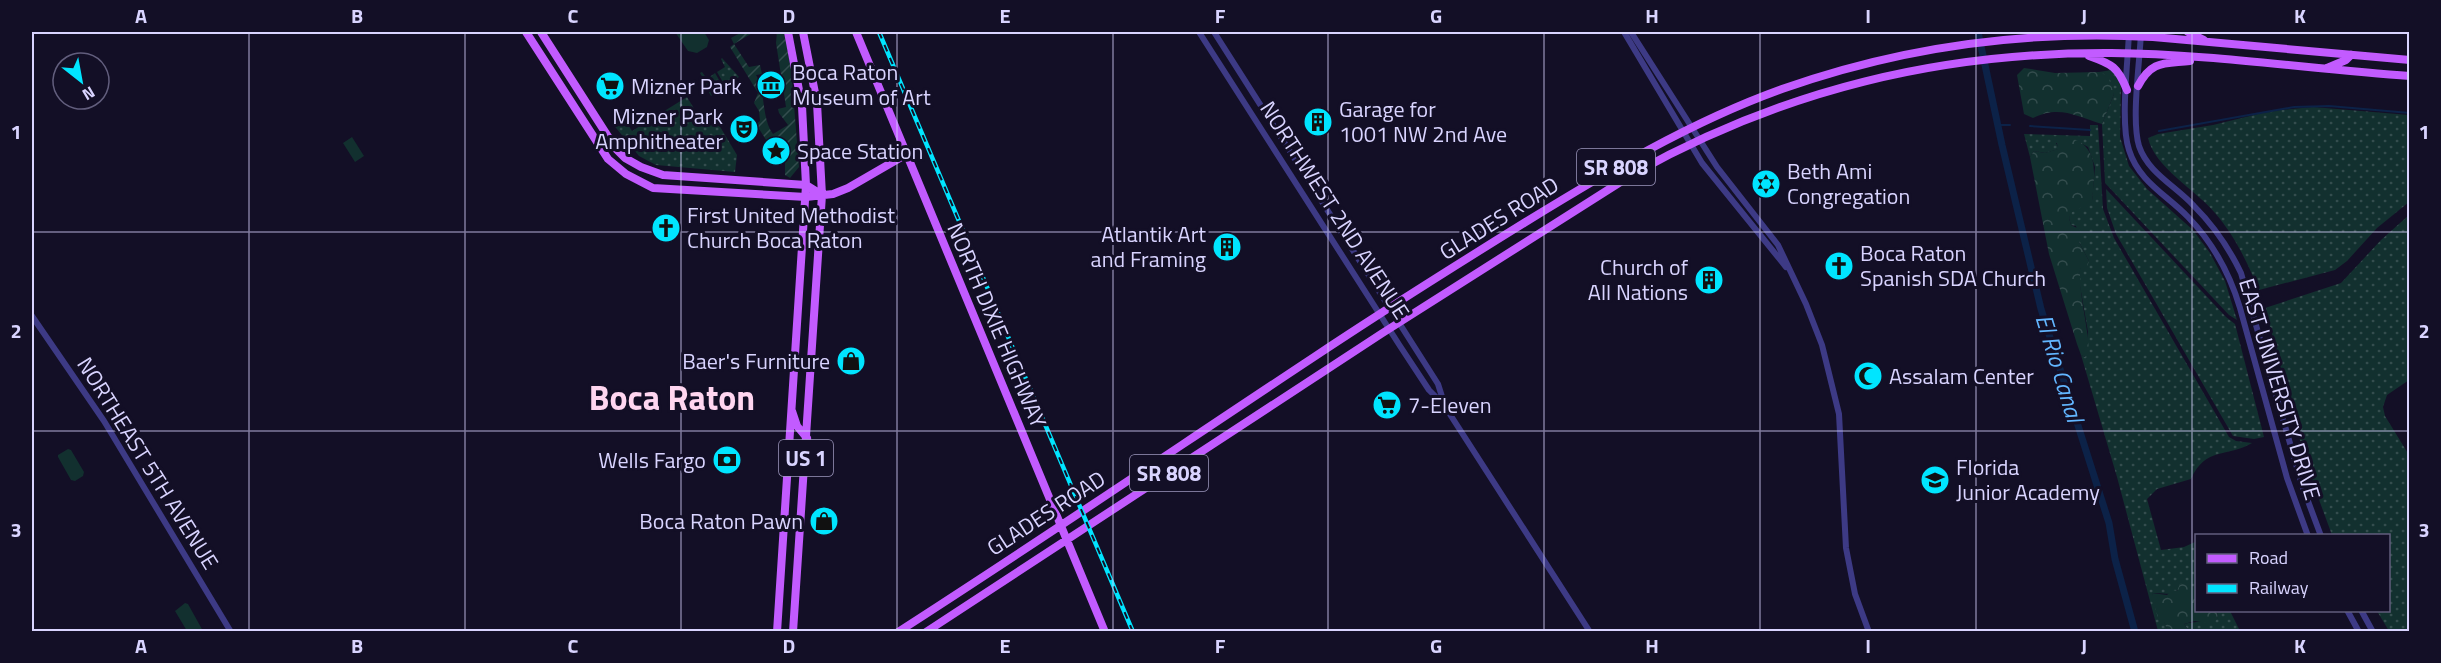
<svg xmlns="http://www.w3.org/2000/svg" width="2441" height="663" font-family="'Titillium Web',sans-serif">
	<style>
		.grass { fill: url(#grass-dots) }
		.forest { fill: url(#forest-crowns) }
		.park { fill: #12302f }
		.garden { fill: url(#garden-furrows) }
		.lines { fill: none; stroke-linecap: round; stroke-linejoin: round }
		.stream { stroke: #0c2248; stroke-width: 2 }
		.canal { stroke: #0c2248; stroke-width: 7 }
		.minor { stroke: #3d3a85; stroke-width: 6 }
		.major { stroke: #c25bff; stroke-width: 8 }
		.rail-casing { stroke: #00e5ff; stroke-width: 4.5 }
		.rail { stroke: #130f26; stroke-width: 2; stroke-dasharray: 7; stroke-linecap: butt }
		.grid { fill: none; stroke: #d9d4ff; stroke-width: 1.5; stroke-opacity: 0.55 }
		.labels { text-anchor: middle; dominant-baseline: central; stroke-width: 6; stroke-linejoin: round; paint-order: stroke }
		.shield { fill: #130f26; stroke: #9e99be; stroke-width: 1.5 }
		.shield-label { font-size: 21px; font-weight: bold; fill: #d9d4ff }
		.poi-label { font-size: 22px; fill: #d9d4ff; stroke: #130f26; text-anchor: start }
		.street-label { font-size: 22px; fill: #d9d4ff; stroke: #130f26 }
		.water-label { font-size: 24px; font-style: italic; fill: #62b6ff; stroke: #130f26 }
		.town-label { font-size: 34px; font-weight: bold; fill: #ffd6f0; stroke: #130f26 }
		.neatline { fill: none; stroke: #d9d4ff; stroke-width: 2 }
		.grid-label { font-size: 20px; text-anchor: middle; font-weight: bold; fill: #d9d4ff }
	</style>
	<defs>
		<pattern id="grass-dots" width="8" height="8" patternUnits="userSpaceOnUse" patternTransform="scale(1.5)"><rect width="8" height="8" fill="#12302f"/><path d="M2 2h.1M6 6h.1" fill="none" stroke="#344d4e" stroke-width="1.8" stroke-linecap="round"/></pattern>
		<pattern id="forest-crowns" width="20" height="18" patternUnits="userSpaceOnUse" patternTransform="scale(1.5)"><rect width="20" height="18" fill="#12302f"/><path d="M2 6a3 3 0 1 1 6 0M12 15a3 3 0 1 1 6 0" fill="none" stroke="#344d4e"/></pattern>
		<pattern id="garden-furrows" width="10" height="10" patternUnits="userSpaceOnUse" patternTransform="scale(1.5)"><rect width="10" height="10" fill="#12302f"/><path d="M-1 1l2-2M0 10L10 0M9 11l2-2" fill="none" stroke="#344d4e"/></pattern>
	</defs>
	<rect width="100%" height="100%" fill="#130f26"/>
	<path class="grass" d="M722,58L739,77L728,84H724L717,72L725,67L721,59Z
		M2112,70L2120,80L2121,87L2120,137L2129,166L2147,189L2193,230L2210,253L2225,281L2237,320L2229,315L2105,183L2102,124L2114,94L2099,72Z
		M702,72L707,79L715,73L722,85L721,89L711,96C706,88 705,80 700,73Z
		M687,97L704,125H719L737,155L735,172L656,165L639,156L612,123L622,115L632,131Z
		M2313,107L2409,115V202L2377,228L2347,261L2335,270L2259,290C2247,262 2235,236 2215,213C2195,189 2155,168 2148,138L2158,134L2213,125L2270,111Z
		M2090,125H2098L2103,209L2114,238L2229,437L2236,441L2252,443C2227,458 2206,446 2191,479L2157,489L2147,499L2161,550L2184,547L2195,542L2196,546V589L2184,584C2169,599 2170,592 2152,593L2168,631H2158L2117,477L2081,355L2085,357L2088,332L2079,280L2080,269L2089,261L2079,242L2076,226L2071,225L2069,218L2071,212L2092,201L2095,167L2088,147L2079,142L2056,143L2059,149L2045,153L2034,151L2030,157L2024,134L2090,136Z
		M2106,189L2226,317L2235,324L2264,437L2254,439L2233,436L2116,234L2107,208Z
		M2409,215V380L2387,395L2383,407L2385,416L2409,455L2410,631H2389L2377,611L2388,610V536L2332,535L2307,467L2265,308L2341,283L2381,240Z
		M2217,611H2230L2240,631H2189L2184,624C2196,621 2206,623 2218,618Z"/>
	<path class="forest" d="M2024,68L2055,73L2099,72L2108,76L2114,94L2102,124C2075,116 2060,105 2033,118L2024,114L2017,75Z
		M2062,136C2100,142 2095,170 2092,202L2072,212L2069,218L2071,225L2081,230L2079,242L2089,261L2087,267L2080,269C2079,297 2088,324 2089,352L2085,357L2081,355L2077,344L2049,254L2030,157L2034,151L2045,153L2058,149L2056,138Z
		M2184,583L2196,589V610L2217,611L2218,618L2212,624L2195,621L2184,624L2189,631H2168L2164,622L2158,619L2152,593L2167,595L2172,590L2177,591L2180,584Z"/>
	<path class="park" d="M675,32H704L709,40L707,47L697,53L688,51Z
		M352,137L364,156L355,162L343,143Z
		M68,449L71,450L84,472L83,476L75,481L71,480L58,457V455Z
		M185,603L188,604L203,631H187L175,611Z"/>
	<path class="garden" d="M742,32H754L734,44L749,67L760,65L762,74L756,75C766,91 761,118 773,134L788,125L779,113L778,109L786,107L776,43L777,32H784L791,68L799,167L790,178L785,175V159H778L756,124L760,121L759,111L754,103L758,93L730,47L734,44L731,38Z"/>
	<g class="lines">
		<path class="stream" d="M1998,125H2010
			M2030,126L2090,130
			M2159,131L2294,107L2329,106L2410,113"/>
		<path class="canal" d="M1978,32L2002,145L2041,309L2109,523L2115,559L2135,632"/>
		<path class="minor" d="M1199,32L1400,346L1429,390L1444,405L1590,632
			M1214,32L1438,384L1444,403
			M1624,32L1702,163L1786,267
			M1631,32L1717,167L1778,245L1806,304L1822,345L1839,414L1846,548L1855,594L1869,632
			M2129,32C2128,62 2120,123 2129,150C2139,182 2167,195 2188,217C2213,243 2230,274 2240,308L2287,478L2308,536
			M2141,32C2140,61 2131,119 2139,146C2148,173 2176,186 2194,206C2214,226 2229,248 2241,273L2302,485L2321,536
			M32,316L104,421L231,632
			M2347,610L2359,632
			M2361,610L2373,632"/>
		<path class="major" d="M526,32L608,159L626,174L653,188L806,197L833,194L848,188L905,155
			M541,32L616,149L625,158L641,167L663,175L806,185L822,195
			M856,32L1105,632
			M2188,32L2204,40
			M2089,56C2112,64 2118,67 2127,90
			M2327,68L2346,60L2351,55
			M2138,86C2152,60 2164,64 2190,61
			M792,411L797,426L807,438
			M788,451L798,458L803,473
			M777,632L806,185L802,106L788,32
			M793,632L822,195L817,103L803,32
			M898,632C1038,542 1175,449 1314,357C1383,311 1453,267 1524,223C1607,172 1690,122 1782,89C1901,47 2028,30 2153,37L2410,60
			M926,632L1381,334L1633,174C1783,90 1940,52 2111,53C2211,54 2310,69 2410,76"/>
		<g class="rail-casing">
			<path id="rail" d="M879,32L1133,632"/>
		</g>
		<use href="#rail" class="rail"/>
	</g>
	<path class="grid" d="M249,32V632M465,32V632M681,32V632M897,32V632M1113,32V632M1328,32V632M1544,32V632M1760,32V632M1976,32V632M2192,32V632M32,232H2410M32,431H2410"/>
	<defs>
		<g id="museum-disc" transform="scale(1.5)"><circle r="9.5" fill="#00e5ff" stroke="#130f26"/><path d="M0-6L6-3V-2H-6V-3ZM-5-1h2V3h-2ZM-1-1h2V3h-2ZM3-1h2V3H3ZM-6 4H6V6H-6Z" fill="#111"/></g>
		<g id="supermarket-disc" transform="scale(1.5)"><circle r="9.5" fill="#00e5ff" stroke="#130f26"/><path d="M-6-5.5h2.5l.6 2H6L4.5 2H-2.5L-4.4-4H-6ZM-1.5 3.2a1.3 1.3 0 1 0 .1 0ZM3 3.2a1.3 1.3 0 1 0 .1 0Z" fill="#111"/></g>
		<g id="building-disc" transform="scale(1.5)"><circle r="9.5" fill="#00e5ff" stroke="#130f26"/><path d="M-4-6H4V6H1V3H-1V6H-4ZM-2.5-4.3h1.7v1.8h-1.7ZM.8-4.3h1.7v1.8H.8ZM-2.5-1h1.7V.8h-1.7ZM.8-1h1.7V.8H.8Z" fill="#111"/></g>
		<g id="theatre-disc" transform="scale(1.5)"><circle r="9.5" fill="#00e5ff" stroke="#130f26"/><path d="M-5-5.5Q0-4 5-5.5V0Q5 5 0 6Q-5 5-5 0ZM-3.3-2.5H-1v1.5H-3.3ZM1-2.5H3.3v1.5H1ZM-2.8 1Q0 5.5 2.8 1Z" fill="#111"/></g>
		<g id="sight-disc" transform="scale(1.5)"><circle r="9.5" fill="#00e5ff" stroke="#130f26"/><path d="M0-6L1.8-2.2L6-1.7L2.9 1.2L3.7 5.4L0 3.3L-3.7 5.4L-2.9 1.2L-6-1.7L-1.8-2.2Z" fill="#111"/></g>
		<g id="synagogue-disc" transform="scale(1.5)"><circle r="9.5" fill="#00e5ff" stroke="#130f26"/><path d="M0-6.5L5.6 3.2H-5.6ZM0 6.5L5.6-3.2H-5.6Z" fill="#111"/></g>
		<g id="church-disc" transform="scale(1.5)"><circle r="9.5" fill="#00e5ff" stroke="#130f26"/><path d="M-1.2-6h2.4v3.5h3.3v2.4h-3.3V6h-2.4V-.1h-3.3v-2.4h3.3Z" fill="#111"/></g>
		<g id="shop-disc" transform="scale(1.5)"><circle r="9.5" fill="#00e5ff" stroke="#130f26"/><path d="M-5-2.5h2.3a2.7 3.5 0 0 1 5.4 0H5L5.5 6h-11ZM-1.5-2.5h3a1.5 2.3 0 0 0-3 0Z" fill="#111"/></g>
		<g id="mosque-disc" transform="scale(1.5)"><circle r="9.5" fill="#00e5ff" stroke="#130f26"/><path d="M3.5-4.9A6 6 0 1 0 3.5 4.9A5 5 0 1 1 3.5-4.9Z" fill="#111"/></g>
		<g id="bank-disc" transform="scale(1.5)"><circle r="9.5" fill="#00e5ff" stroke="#130f26"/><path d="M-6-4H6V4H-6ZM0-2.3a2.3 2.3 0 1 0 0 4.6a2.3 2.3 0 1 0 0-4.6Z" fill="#111"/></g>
		<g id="school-disc" transform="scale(1.5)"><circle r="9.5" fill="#00e5ff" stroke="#130f26"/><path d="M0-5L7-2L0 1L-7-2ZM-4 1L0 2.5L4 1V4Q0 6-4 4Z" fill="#111"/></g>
	</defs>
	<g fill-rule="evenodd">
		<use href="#museum-disc" x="771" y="85"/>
		<use href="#supermarket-disc" x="610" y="86"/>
		<use href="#building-disc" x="1318" y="122"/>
		<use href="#theatre-disc" x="744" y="129"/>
		<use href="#sight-disc" x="776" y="151"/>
		<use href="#synagogue-disc" x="1766" y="184"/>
		<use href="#church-disc" x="666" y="228"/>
		<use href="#building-disc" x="1227" y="247"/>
		<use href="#church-disc" x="1839" y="266"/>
		<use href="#building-disc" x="1709" y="280"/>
		<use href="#shop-disc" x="851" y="361"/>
		<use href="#mosque-disc" x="1868" y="376"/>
		<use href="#supermarket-disc" x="1387" y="405"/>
		<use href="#bank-disc" x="727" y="460"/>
		<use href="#school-disc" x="1935" y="480"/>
		<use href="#shop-disc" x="824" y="521"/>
	</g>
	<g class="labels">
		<g class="shield">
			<rect x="1577" y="149" width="78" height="36" rx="4.5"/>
			<rect x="779" y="440" width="54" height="36" rx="4.5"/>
			<rect x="1130" y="455" width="78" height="36" rx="4.5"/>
		</g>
		<g class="shield-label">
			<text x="1616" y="167">SR 808</text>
			<text x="806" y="458">US 1</text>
			<text x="1169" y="473">SR 808</text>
		</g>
		<g class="poi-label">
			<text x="792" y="72">Boca Raton<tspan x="792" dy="25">Museum of Art</tspan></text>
			<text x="631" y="86">Mizner Park</text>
			<text x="1339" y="109">Garage for<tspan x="1339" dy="25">1001 NW 2nd Ave</tspan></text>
			<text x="723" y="116" text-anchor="end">Mizner Park<tspan x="723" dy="25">Amphitheater</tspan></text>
			<text x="797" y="151">Space Station</text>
			<text x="1787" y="171">Beth Ami<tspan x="1787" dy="25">Congregation</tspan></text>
			<text x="687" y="215">First United Methodist<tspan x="687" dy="25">Church Boca Raton</tspan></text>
			<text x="1206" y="234" text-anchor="end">Atlantik Art<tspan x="1206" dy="25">and Framing</tspan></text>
			<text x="1860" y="253">Boca Raton<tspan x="1860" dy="25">Spanish SDA Church</tspan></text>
			<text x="1688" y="267" text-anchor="end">Church of<tspan x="1688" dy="25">All Nations</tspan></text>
			<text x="830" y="361" text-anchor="end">Baer's Furniture</text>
			<text x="1889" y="376">Assalam Center</text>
			<text x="1408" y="405">7-Eleven</text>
			<text x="706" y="460" text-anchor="end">Wells Fargo</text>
			<text x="1956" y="467">Florida<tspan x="1956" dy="25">Junior Academy</tspan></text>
			<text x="803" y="521" text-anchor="end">Boca Raton Pawn</text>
		</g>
		<g class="street-label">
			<text transform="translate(1335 210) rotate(57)">NORTHWEST 2ND AVENUE</text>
			<text transform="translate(1499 218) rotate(-32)">GLADES ROAD</text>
			<text transform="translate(997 325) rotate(67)">NORTH DIXIE HIGHWAY</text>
			<text transform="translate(2280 389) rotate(73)">EAST UNIVERSITY DRIVE</text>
			<text transform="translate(148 463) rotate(58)">NORTHEAST 5TH AVENUE</text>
			<text transform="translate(1046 513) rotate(-33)">GLADES ROAD</text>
		</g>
		<g class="water-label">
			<text transform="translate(2060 368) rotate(73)">El Rio Canal</text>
		</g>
		<g class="town-label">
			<text x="672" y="397">Boca Raton</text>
		</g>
	</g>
	<rect width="2441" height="663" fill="none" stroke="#130f26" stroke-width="66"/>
	<rect x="2195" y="534" width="195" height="78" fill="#130f26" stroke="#625e7d" stroke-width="1.5"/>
	<rect x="2207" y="554" width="30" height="9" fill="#c25bff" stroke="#625e7d" stroke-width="1.5"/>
	<text x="2249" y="564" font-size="18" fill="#d9d4ff">Road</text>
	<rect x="2207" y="584" width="30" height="9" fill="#00e5ff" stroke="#625e7d" stroke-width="1.5"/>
	<text x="2249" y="594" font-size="18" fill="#d9d4ff">Railway</text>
	<g transform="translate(81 81) rotate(149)"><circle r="28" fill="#130f26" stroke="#625e7d" stroke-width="1.5"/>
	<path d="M0-4.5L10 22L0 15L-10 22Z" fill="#00e5ff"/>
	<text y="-9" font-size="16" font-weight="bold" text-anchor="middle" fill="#d9d4ff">N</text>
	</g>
	<rect x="33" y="33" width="2375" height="597" class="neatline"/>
	<g class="grid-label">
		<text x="141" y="23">A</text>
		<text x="357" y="23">B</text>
		<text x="573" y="23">C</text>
		<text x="789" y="23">D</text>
		<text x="1005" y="23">E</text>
		<text x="1220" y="23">F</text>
		<text x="1436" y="23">G</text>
		<text x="1652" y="23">H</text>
		<text x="1868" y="23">I</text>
		<text x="2084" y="23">J</text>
		<text x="2300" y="23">K</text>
		<text x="16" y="139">1</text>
		<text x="2424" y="139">1</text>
		<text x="16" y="338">2</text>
		<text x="2424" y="338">2</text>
		<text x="16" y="537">3</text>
		<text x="2424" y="537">3</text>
		<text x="141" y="653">A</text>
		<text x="357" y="653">B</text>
		<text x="573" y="653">C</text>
		<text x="789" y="653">D</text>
		<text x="1005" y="653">E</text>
		<text x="1220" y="653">F</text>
		<text x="1436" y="653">G</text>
		<text x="1652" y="653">H</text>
		<text x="1868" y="653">I</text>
		<text x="2084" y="653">J</text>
		<text x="2300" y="653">K</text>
	</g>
</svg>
